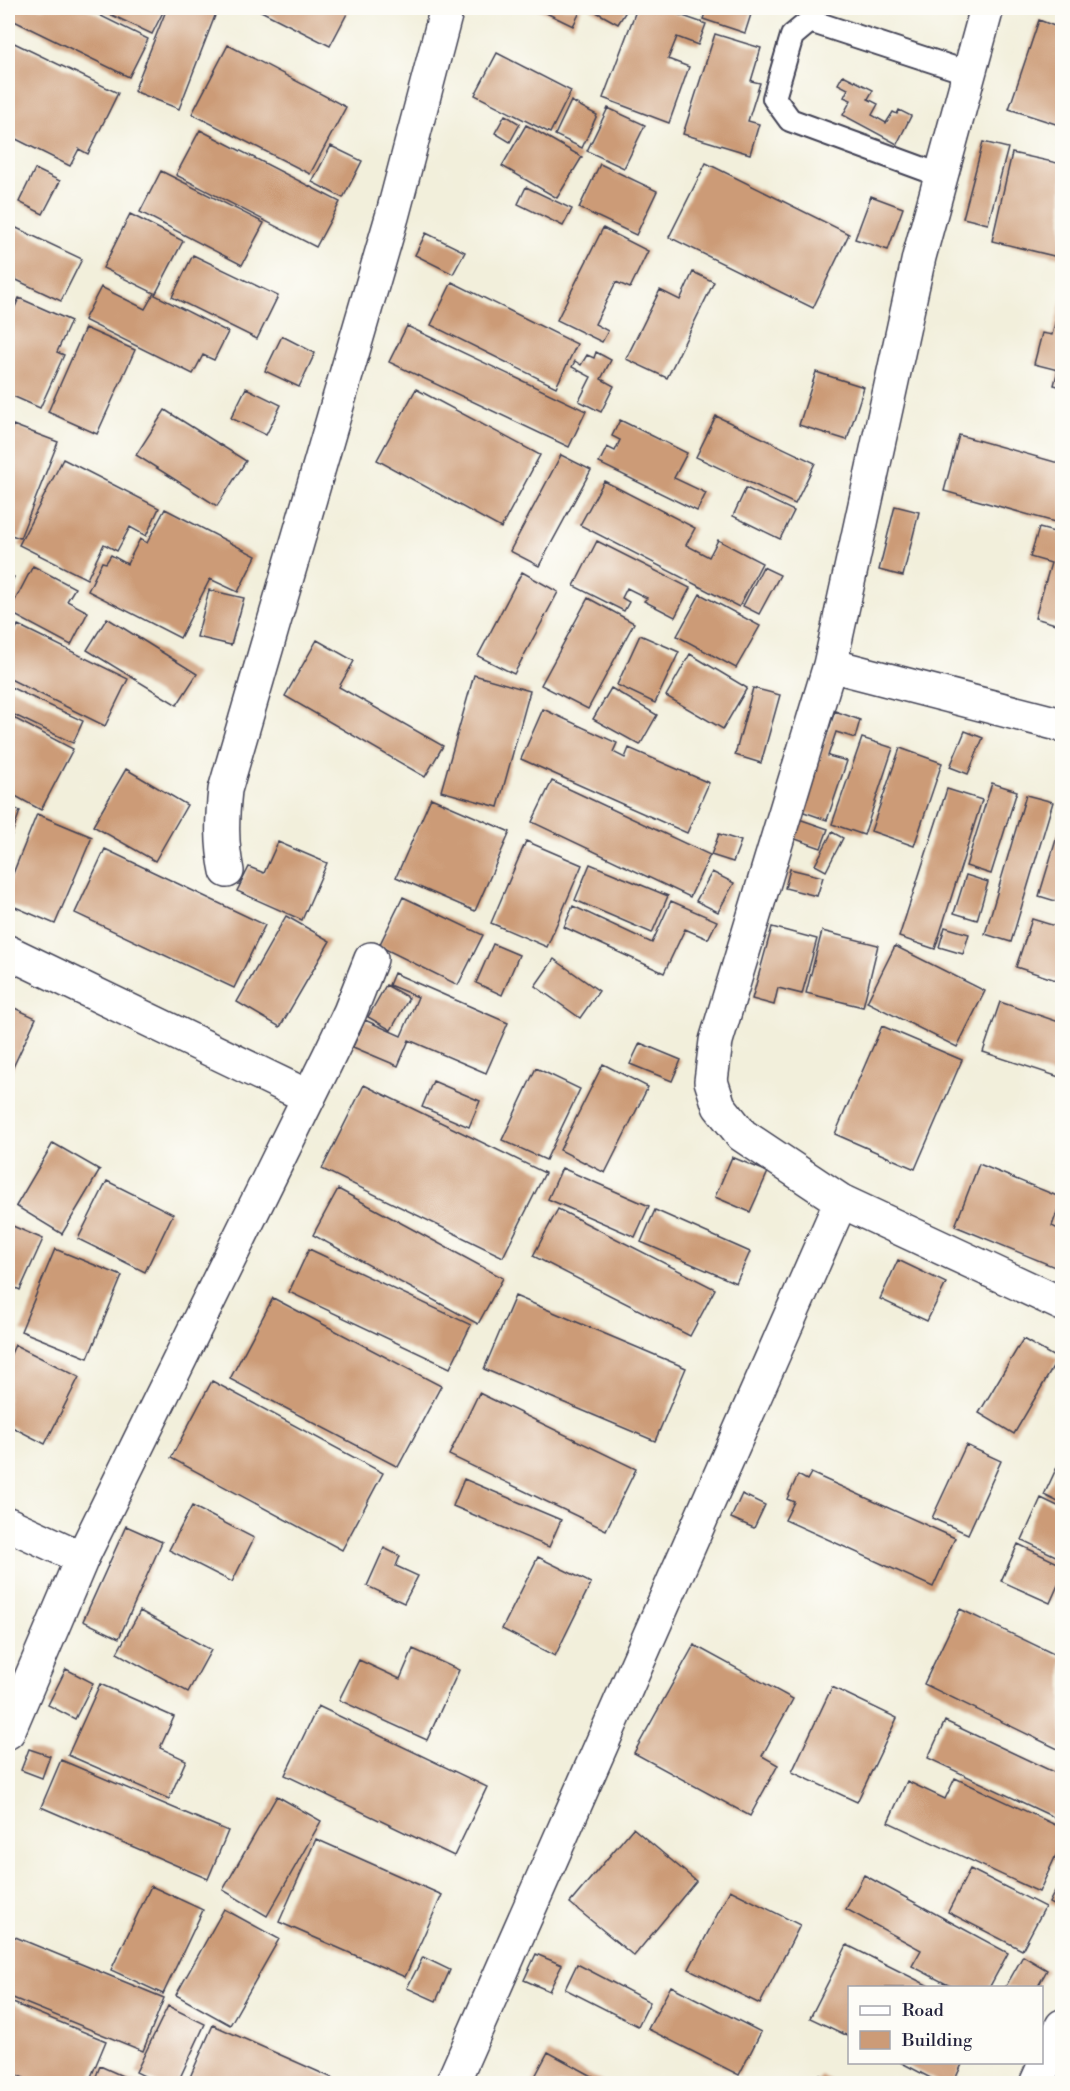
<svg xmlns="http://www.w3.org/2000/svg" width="1070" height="2091" font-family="'Libre Bodoni',serif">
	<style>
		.building { fill: #cc9b77 }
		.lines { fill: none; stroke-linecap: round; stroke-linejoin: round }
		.lane-casing { stroke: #414153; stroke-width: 26 }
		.street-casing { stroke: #414153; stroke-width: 36 }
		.lane { stroke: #fff; stroke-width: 22 }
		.street { stroke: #fff; stroke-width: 33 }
	</style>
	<rect width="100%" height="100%" fill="#fdfcf7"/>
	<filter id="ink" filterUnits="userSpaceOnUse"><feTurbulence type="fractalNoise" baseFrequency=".0167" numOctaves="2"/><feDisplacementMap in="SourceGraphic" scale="12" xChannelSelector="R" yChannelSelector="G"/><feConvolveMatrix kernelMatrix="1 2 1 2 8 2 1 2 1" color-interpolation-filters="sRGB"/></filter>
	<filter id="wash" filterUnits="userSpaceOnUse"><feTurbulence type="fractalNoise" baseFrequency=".008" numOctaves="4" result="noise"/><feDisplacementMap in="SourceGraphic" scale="24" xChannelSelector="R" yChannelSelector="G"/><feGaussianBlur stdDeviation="1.35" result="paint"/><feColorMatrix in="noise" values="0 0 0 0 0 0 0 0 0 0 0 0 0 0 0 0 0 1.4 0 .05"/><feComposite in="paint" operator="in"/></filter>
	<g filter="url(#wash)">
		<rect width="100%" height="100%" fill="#f2efdb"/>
		<g id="blocks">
			<path class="building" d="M8,8H85L148,39L129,77L8,18Z
				M97,8H165L152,34Z
				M167,8H218L179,109L134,91Z
				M255,8H350L330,46Z
				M536,8H582L573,26Z
				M589,8H628L618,24Z
				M637,8H660L706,24L698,45L677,37L668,59L689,67L669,123L603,98Z
				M707,8H753L745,33L703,19Z
				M1039,20L1062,29V115L1059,125L1009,109Z
				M715,34L761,48L751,81L760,83L748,121L759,124L750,154L683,134Z
				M8,40L118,93L88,154L79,149L70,166L8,135Z
				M228,45L346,107L310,174L192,114Z
				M497,53L571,91L550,133L475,95Z
				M843,75L873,90L868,99L878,104L872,115L886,123L893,112L897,114L899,110L911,116L897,144L843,115L851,100L844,97L848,89L838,84Z
				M571,101L597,115L582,148L555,135Z
				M608,108L645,125L624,168L587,151Z
				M505,115L520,124L510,142L495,133Z
				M526,125L582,157L557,198L502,166Z
				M200,130L340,202L316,247L176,175Z
				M983,142L1008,148L988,224L963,218Z
				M331,146L362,161L343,198L312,182Z
				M1012,153L1062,164V258L992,241Z
				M706,163L849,234L813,308L669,237Z
				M600,164L657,191L636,235L579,208Z
				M35,169L60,181L43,214L19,202Z
				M161,171L264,223L242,265L140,212Z
				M526,187L572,209L563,226L518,204Z
				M871,196L903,208L888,250L855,239Z
				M130,214L183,241L155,295L228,332L214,360L203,355L193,374L84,320L101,287L145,309L154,293L103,268Z
				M8,224L82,259L61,301L8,276Z
				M603,228L648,251L630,288L616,282L595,324L608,331L602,342L557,320Z
				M426,233L465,252L453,274L415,255Z
				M193,255L278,296L257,339L172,297Z
				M693,272L714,282L667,378L626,359L660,290L680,300Z
				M452,282L577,344L556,387L431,325Z
				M1062,297V387L1054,385L1058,370L1034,364L1042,333L1052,335Z
				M19,298L71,321L57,352L64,355L40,408L8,394V323Z
				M407,326L586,411L569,447L389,362Z
				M85,328L135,350L97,434L48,412Z
				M282,336L315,353L299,387L265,371Z
				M596,352L611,360L601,379L614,386L601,412L579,401L591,377L572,367L575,361L581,365L587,355L594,358Z
				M816,372L864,387L847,440L799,425Z
				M246,388L281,405L266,435L231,418Z
				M416,389L540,455L501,528L377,460Z
				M165,410L246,461L217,506L136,455Z
				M716,416L815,463L795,504L696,457Z
				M620,420L687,453L674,478L706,493L697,511L599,463L607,447L615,451L620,440L612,436Z
				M13,425L58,442L20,538L8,534V439Z
				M959,435L1062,464V524L944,491Z
				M561,455L591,470L539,566L510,551Z
				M63,459L159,508L146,536L130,527L117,551L104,544L87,579L19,545Z
				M604,481L695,528L686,545L709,557L718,540L762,563L739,607L580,525Z
				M746,488L794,511L780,539L733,516Z
				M895,506L919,512L903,576L879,570Z
				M165,509L256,556L238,592L210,579L180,638L88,591L102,562L106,563L111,555L127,564L140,539L147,543Z
				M1039,528L1062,534V626L1035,618L1051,563L1030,557Z
				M597,541L690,588L675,617L644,601L647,598L627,588L622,598L629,602L624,611L574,586Z
				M33,566L75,588L67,601L88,612L71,645L9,612Z
				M763,567L780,575L759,614L743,606Z
				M522,572L558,592L514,674L478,656Z
				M8,574L14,577L8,588Z
				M209,590L244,598L231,645L197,637Z
				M700,594L760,626L736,668L677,636Z
				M588,598L634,623L588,709L541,685Z
				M107,618L197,674L177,705L87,650Z
				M18,625L128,679L105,726L8,678V646Z
				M640,635L679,652L655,703L617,685Z
				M317,640L354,661L339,687L443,746L425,777L285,696Z
				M690,654L747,688L723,729L666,696Z
				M474,675L530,691L498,807L441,791Z
				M1062,682V699L1057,697Z
				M8,686L83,721L73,743L8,712Z
				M611,688L657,715L640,745L593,719Z
				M753,688L780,695L761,763L735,755Z
				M543,709L617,743L613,752L625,758L629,748L709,783L687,833L521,759Z
				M835,711L860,720L855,738L836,732L828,756L847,761L827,820L801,811Z
				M8,715L73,749L41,810L8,792Z
				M965,731L983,738L968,774L950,767Z
				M862,738L893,748L864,835L832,824Z
				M900,748L942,763L914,846L871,831Z
				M126,769L187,805L155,861L93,826Z
				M552,781L710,855L690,897L532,822Z
				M992,783L1017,791L991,874L966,866Z
				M947,789L982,800L935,949L899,937Z
				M1026,795L1053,802L1011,942L985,934Z
				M431,798L510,832L475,911L396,877Z
				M8,806L20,811L8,845Z
				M37,814L92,837L55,924L8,904V886Z
				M793,817L828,829L821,848L787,836Z
				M1062,820V903L1039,896Z
				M832,832L843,838L826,871L815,865Z
				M719,834L741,841L733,862L711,855Z
				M526,841L582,865L547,947L491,923Z
				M278,842L327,863L302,920L237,891L249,867L264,873Z
				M105,849L265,925L234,988L75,913Z
				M590,864L668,896L652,933L575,900Z
				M790,869L823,877L817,896L785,888Z
				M712,872L734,883L718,912L696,901Z
				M966,875L988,882L977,920L954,913Z
				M403,897L483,935L458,985L379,946Z
				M671,901L717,921L708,939L685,929L664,973L564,927L573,906L652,943Z
				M286,916L330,941L280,1027L237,1002Z
				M1032,919L1062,928V982L1016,967Z
				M772,927L817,939L802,994L778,988L774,1005L752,999Z
				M945,927L969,934L963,954L939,947Z
				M822,931L878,945L863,1007L806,993Z
				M493,944L519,955L502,995L476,983Z
				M895,946L985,991L957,1047L867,1002Z
				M554,959L599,991L580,1018L535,986Z
				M394,973L508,1023L486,1073L409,1040L398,1066L353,1047L365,1020L401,1036L418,997L389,985Z
				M386,985L409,998L391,1030L368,1017Z
				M1000,1002L1062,1023V1078L983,1052Z
				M8,1005L36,1018L8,1078Z
				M882,1026L962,1060L915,1169L835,1134Z
				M640,1043L681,1060L672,1081L630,1064Z
				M603,1064L648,1087L605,1173L560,1150Z
				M536,1068L580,1089L546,1160L502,1140Z
				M433,1081L480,1101L469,1127L422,1107Z
				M364,1085L545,1173L503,1257L322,1169Z
				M53,1143L100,1170L62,1234L16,1206Z
				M732,1157L768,1172L750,1212L715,1197Z
				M979,1164L1062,1198L1052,1226L1062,1231V1270L955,1226Z
				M562,1168L649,1206L635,1237L548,1199Z
				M107,1181L173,1214L145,1272L78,1239Z
				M338,1189L503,1278L478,1324L313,1235Z
				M558,1209L715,1289L690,1336L533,1256Z
				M655,1210L750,1252L736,1283L641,1242Z
				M8,1224L43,1239L20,1290L8,1284Z
				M55,1249L122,1276L88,1358L21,1331Z
				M309,1249L471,1325L450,1368L289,1292Z
				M898,1260L946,1283L927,1321L880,1299Z
				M515,1296L686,1368L655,1441L484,1369Z
				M273,1298L441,1386L398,1467L230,1379Z
				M1023,1339L1058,1359L1014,1434L979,1413Z
				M15,1345L79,1377L45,1444L8,1425V1360Z
				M212,1381L383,1473L342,1550L171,1458Z
				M479,1393L636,1469L606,1530L449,1455Z
				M966,1445L1001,1461L968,1534L932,1518Z
				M1058,1465L1062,1467V1504L1044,1495Z
				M811,1473L955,1538L933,1587L785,1520L794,1502L787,1499L798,1475L807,1480Z
				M464,1479L561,1520L549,1547L453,1506Z
				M742,1494L765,1505L754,1528L731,1518Z
				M1041,1498L1062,1508V1559L1022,1540Z
				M192,1506L254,1538L232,1582L169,1550Z
				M126,1526L162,1542L119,1638L83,1621Z
				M1018,1544L1062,1565V1576L1050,1603L1001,1581Z
				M384,1548L400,1556L396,1566L418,1576L404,1603L367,1586Z
				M538,1557L591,1583L555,1656L502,1629Z
				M960,1609L1062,1658V1751L924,1684Z
				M140,1611L211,1650L188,1692L117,1653Z
				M694,1645L793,1699L762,1756L778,1765L750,1816L634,1753Z
				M413,1649L459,1670L427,1740L339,1700L359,1660L400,1679Z
				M66,1669L93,1683L75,1719L48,1705Z
				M100,1684L174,1717L160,1748L186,1760L169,1799L68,1755Z
				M832,1687L897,1718L857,1802L792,1772Z
				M318,1706L487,1787L454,1856L285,1775Z
				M945,1721L1062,1776V1821L928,1758Z
				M29,1749L50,1756L42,1778L21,1770Z
				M61,1760L228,1831L208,1879L41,1807Z
				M955,1778L1062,1828V1842L1039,1892L888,1822L907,1781L945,1799Z
				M277,1796L321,1821L267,1916L223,1890Z
				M633,1828L696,1881L634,1956L570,1903Z
				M316,1839L442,1895L405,1977L279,1922Z
				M970,1869L1045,1907L1022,1950L948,1912Z
				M864,1875L1008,1953L989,1988H954L912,1966L921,1950L846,1909Z
				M1062,1877V1910L1049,1903Z
				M151,1886L203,1910L163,1994L111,1970Z
				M730,1890L800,1925L760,2004L689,1969Z
				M224,1909L279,1939L230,2025L176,1995Z
				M8,1934L164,1998L143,2051L8,1996Z
				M847,1945L933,1988H850V2037L810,2018Z
				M536,1954L562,1965L549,1991L524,1980Z
				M1023,1956L1047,1970L1037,1988H1005Z
				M423,1957L450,1970L436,2001L407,1988Z
				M577,1964L650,2002L638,2026L565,1989Z
				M671,1986L761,2032L739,2075L648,2029Z
				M8,2001L106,2041L88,2084H37L8,2071Z
				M168,2006L205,2024L177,2084H160L136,2072Z
				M213,2025L346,2084H187Z
				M548,2052L607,2084H531Z
				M900,2062H963L953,2084H942Z
				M100,2066L136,2082V2084H93Z
				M820,2075L838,2084H816Z"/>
		</g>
	</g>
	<g filter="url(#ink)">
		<use href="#blocks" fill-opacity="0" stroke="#414153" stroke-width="1.5"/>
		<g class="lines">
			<g class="lane-casing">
				<path id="lane" d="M940,175L790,120L774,98L792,36L810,21L969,73"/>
			</g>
			<g class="street-casing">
				<path id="street" d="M987,8L919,257L830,665L716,1041L711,1081L719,1106L742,1135L841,1201L1062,1304
					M830,665L1062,725
					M227,871C221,843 222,818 225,790L392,217L447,8
					M8,952L309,1097
					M8,1524L82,1558
					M8,1732L82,1558L333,1048L350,1012L371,959
					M452,2084L841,1201
					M1036,2084L1062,2026"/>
			</g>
			<use href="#lane" class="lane"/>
			<use href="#street" class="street"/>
		</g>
	</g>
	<rect width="1070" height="2091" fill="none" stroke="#fdfcf7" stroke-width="30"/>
	<rect x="848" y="1986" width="195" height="78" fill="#fdfcf7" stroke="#a5a5ac" stroke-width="1.5"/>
	<rect x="860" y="2006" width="30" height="9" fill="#ffffff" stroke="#a5a5ac" stroke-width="1.5"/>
	<text x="902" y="2016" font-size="18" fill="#22223b">Road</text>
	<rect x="860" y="2031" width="30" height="18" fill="#cc9b77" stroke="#a5a5ac" stroke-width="1.5"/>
	<text x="902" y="2046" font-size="18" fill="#22223b">Building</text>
</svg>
